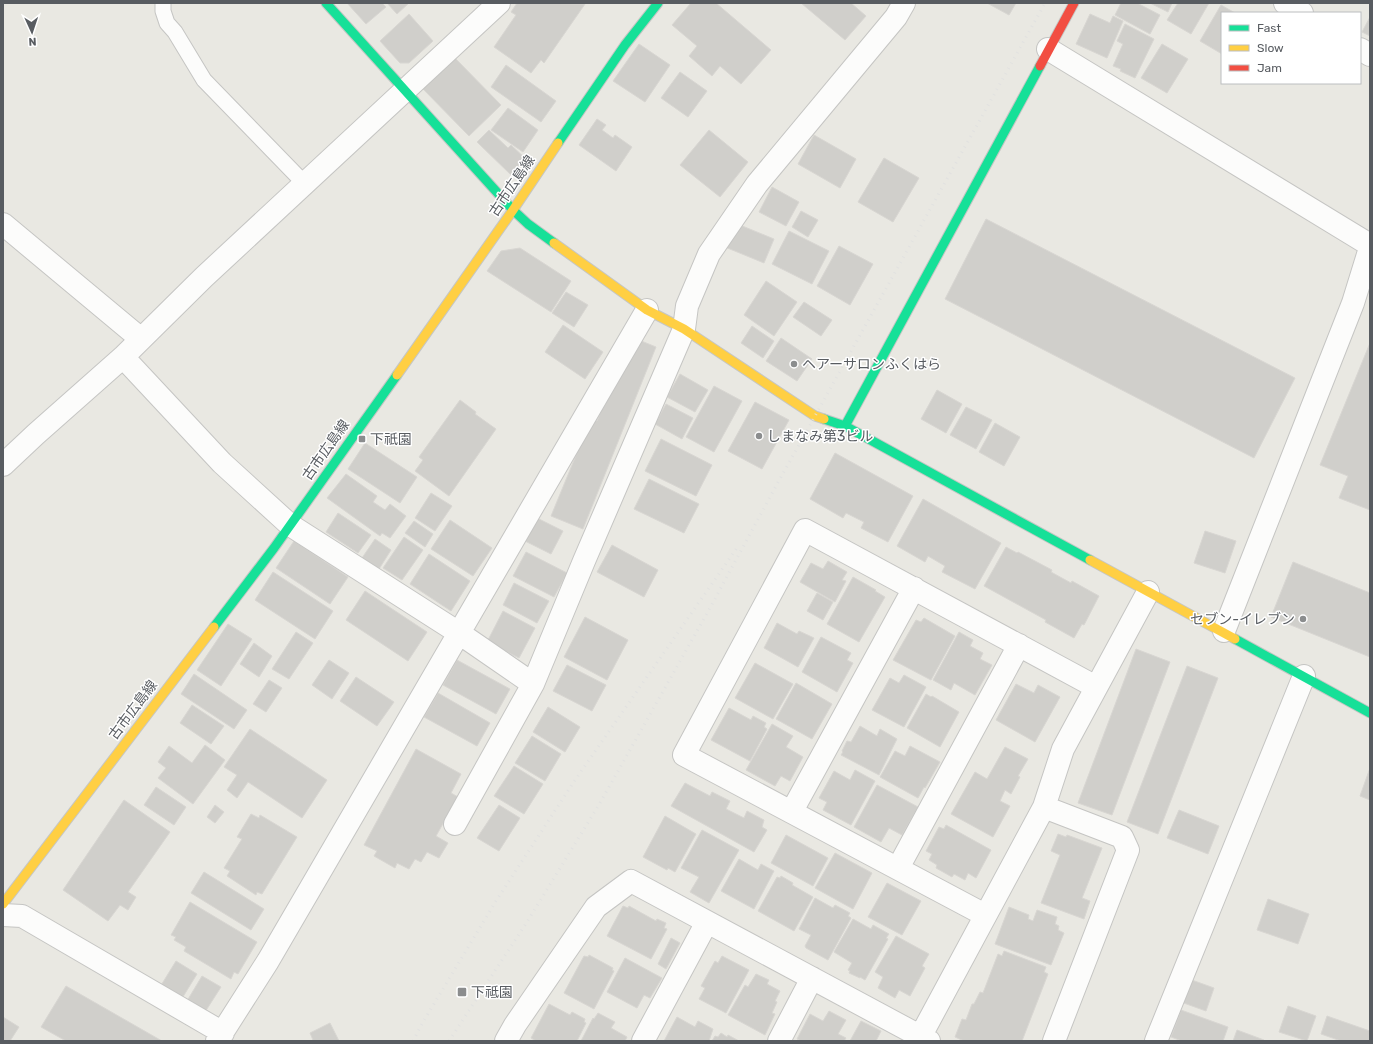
<svg xmlns="http://www.w3.org/2000/svg" width="1373" height="1044" font-family="Rubik,'Noto Sans JP',sans-serif">
	<style>
		.building { fill: #d0cfcb; stroke: #d8d6d2 }
		.lines { fill: none; stroke-linecap: round; stroke-linejoin: round }
		.lane-casing { stroke: #c5c5c3; stroke-width: 17 }
		.street-casing { stroke: #c5c5c3; stroke-width: 24 }
		.fast-casing { stroke: #c5c6c4; stroke-width: 11 }
		.slow-casing { stroke: #c5c6c4; stroke-width: 11 }
		.jam-casing { stroke: #c5c6c4; stroke-width: 11 }
		.lane { stroke: #fcfcfb; stroke-width: 15 }
		.street { stroke: #fcfcfb; stroke-width: 22 }
		.fast { stroke: #16e098; stroke-width: 9 }
		.slow { stroke: #ffcf43; stroke-width: 9 }
		.jam { stroke: #f24e42; stroke-width: 9 }
		.rail { stroke: #e1e1e0; stroke-width: 3; stroke-dasharray: 1 5; stroke-linecap: butt }
		.poi-dot { fill: #8b8d8e; stroke: #fff; stroke-width: 1.5 }
		.labels { text-anchor: middle; dominant-baseline: central; stroke-width: 3; stroke-linejoin: round; paint-order: stroke }
		.street-label { font-size: 14px; fill: #585c61; stroke: #fff }
		.poi-label { font-size: 14px; fill: #585c61; stroke: #fff; text-anchor: start }
	</style>
	<rect width="100%" height="100%" fill="#e9e8e2"/>
	<path class="building" d="M347,3H382L386,7L366,24Z
		M387,3H409L397,14Z
		M517,3L585,4L544,63L541,60L531,73L494,47L516,15L511,12Z
		M691,3H716L771,50L741,84L720,66L712,76L689,56L697,46L672,25Z
		M801,3H851L866,16L845,40Z
		M987,3H1016L1009,15Z
		M1121,3H1137L1160,15L1150,34L1115,15Z
		M1150,3H1172L1168,12Z
		M1178,3H1209L1191,34L1167,20Z
		M1221,5L1235,13H1222V54L1200,41Z
		M409,14L433,41L409,63H400L380,41Z
		M1090,14L1110,23L1113,16L1123,21L1107,58L1076,44Z
		M1370,17V36L1362,32Z
		M1125,24L1154,39L1135,78L1120,71L1121,69L1113,66L1123,44L1117,41Z
		M639,44L670,65L645,102L613,81Z
		M1162,44L1188,59L1167,93L1141,78Z
		M451,54L501,105L469,136L423,89L424,81Z
		M506,65L556,101L541,122L491,87Z
		M680,72L707,91L688,117L661,98Z
		M508,108L538,130L523,152L491,130Z
		M597,119L606,125L602,130L613,138L615,135L632,147L616,171L579,145Z
		M489,130L508,148L511,145L526,159L511,175L477,142Z
		M709,130L748,162L720,197L680,165Z
		M814,135L856,159L840,188L798,164Z
		M884,158L919,178L893,222L858,202Z
		M772,187L799,202L786,226L759,212Z
		M801,211L818,220L808,237L792,227Z
		M986,219L1295,378L1254,458L945,299Z
		M735,223L774,239L764,263L725,247Z
		M789,231L829,251L812,284L772,264Z
		M839,246L873,264L850,305L817,286Z
		M520,248L571,281L551,312L487,271L501,251Z
		M766,281L797,302L774,336L744,315Z
		M566,292L588,305L574,327L552,313Z
		M804,302L832,320L821,336L793,317Z
		M563,325L603,352L585,379L545,352Z
		M752,326L774,341L763,358L741,343Z
		M634,338L656,347L583,529L551,516L591,419L597,421L622,361Z
		M781,338L812,359L797,381L766,361Z
		M1370,343V510L1339,498L1348,476L1320,465Z
		M680,374L708,390L695,412L667,397Z
		M714,386L742,401L714,452L686,437Z
		M937,390L962,404L946,433L921,419Z
		M460,400L476,412L475,414L496,429L449,496L415,471L423,460L419,457Z
		M755,402L789,420L762,469L728,451Z
		M666,404L693,418L682,439L655,424Z
		M966,407L992,420L976,449L950,435Z
		M995,423L1020,437L1004,466L979,452Z
		M661,439L712,465L696,496L645,471Z
		M365,443L417,477L400,503L348,469Z
		M835,453L913,496L888,542L861,528L864,522L846,513L843,518L810,499Z
		M346,474L377,496L373,502L385,510L390,504L406,516L390,538L382,533L380,536L327,498Z
		M649,479L699,504L684,533L634,509Z
		M431,493L452,506L435,531L415,518Z
		M923,499L1001,543L975,589L942,572L945,566L928,556L925,562L897,546Z
		M338,513L371,535L358,553L326,532Z
		M537,518L563,531L551,554L525,541Z
		M450,520L492,548L473,576L431,549Z
		M414,521L433,534L425,547L405,533Z
		M1205,531L1236,541L1225,573L1194,563Z
		M404,537L423,550L402,580L383,568Z
		M375,539L391,550L379,569L362,558Z
		M294,541L348,577L330,604L276,568Z
		M612,545L658,570L644,597L597,572Z
		M1006,547L1017,553L1018,552L1052,570L1051,572L1071,583L1072,581L1099,596L1084,625L1082,624L1074,638L1045,622L1046,620L984,586Z
		M526,552L567,573L554,597L513,576Z
		M429,554L470,581L451,611L410,584Z
		M828,561L847,572L842,580L846,581L835,602L800,582L811,563L823,569Z
		M1293,562L1370,593V657L1271,617Z
		M273,572L333,611L315,639L255,600Z
		M853,577L876,590L875,591L885,597L859,642L827,624Z
		M514,583L549,601L537,623L503,605Z
		M365,591L427,632L408,661L346,620Z
		M817,593L833,602L823,620L807,611Z
		M503,611L535,628L519,658L487,642Z
		M585,617L628,640L607,680L564,657Z
		M924,618L955,636L931,680L893,660L916,620L921,622Z
		M777,623L797,634L799,631L814,638L798,667L764,648Z
		M228,624L252,639L221,686L197,670Z
		M296,632L313,643L289,679L272,669Z
		M959,632L973,640L970,646L983,653L980,659L992,665L975,695L954,683L951,690L933,680Z
		M821,637L851,653L847,660L853,663L837,692L802,672Z
		M254,643L272,656L259,677L240,664Z
		M1136,649L1170,662L1112,815L1078,803Z
		M329,660L349,673L332,699L312,685Z
		M457,660L510,689L496,714L443,685Z
		M755,663L793,684L773,719L735,698Z
		M567,665L606,685L592,711L553,691Z
		M1187,666L1218,678L1158,834L1127,822Z
		M194,674L247,710L234,729L181,694Z
		M904,675L926,687L904,727L872,710L890,678L899,683Z
		M356,677L394,702L377,726L340,701Z
		M269,680L282,688L266,712L253,704Z
		M796,683L832,704L812,739L776,719Z
		M1016,684L1034,693L1038,685L1060,697L1035,742L996,720Z
		M438,693L490,723L477,746L424,717Z
		M926,694L931,697L932,696L959,712L940,747L907,728Z
		M192,705L224,726L211,744L180,723Z
		M548,707L580,727L565,752L533,732Z
		M729,708L751,720L753,716L766,723L764,727L767,729L750,761L711,740Z
		M772,724L793,736L786,747L803,757L790,781L781,776L775,786L746,770Z
		M860,726L877,736L880,729L897,739L879,775L841,755L843,752L842,751L847,741L851,742Z
		M250,729L327,780L302,818L248,782L237,798L227,790L237,775L224,767Z
		M532,736L561,754L545,781L515,763Z
		M205,745L225,760L193,804L158,778L166,768L158,762L169,746L192,763Z
		M910,746L940,762L925,788L924,787L918,798L880,777L895,751L905,756Z
		M1005,747L1028,759L1018,776L1020,777L1011,794L1005,790L1000,801L1010,806L993,837L951,814L975,772L987,779Z
		M416,749L461,774L451,793L458,797L436,836L448,843L439,858L427,852L421,862L415,859L409,869L397,863L395,868L374,856L377,851L364,845Z
		M514,766L543,784L524,814L494,796Z
		M1370,768V800L1360,796Z
		M855,770L875,781L851,825L823,810L827,802L819,798L834,771L850,780Z
		M685,783L710,796L712,792L730,801L726,809L744,818L747,811L764,820L762,827L767,830L754,852L671,806Z
		M877,785L918,807L902,835L889,828L881,842L854,827Z
		M156,787L186,807L174,825L144,805Z
		M124,800L170,832L128,892L136,897L128,910L120,905L108,921L63,890Z
		M215,805L224,812L215,823L207,817Z
		M499,805L520,818L499,851L477,838Z
		M1179,810L1219,826L1208,854L1167,838Z
		M251,814L259,818L260,815L297,837L262,894L257,892L256,895L227,876L230,871L224,868L242,839L237,837Z
		M665,816L696,834L675,872L668,868L667,870L643,857Z
		M946,825L991,850L976,878L968,873L965,880L954,874L952,877L936,868L937,865L929,860L932,854L926,851L939,827L944,829Z
		M702,830L739,850L709,903L690,892L699,877L681,868Z
		M1058,834L1066,837L1067,835L1102,848L1082,898L1090,901L1084,919L1041,903L1060,855L1051,851Z
		M786,835L828,858L813,886L771,863Z
		M835,853L872,873L853,909L815,888Z
		M739,859L758,870L761,864L774,871L754,909L721,891Z
		M204,872L264,909L251,930L191,893Z
		M781,876L793,883L792,885L813,897L794,931L758,911L777,877L780,878Z
		M887,883L921,901L902,935L868,917Z
		M815,898L833,908L835,905L850,913L848,916L851,918L828,960L806,948L805,946L811,935L799,929Z
		M1268,899L1309,914L1298,944L1257,930Z
		M190,902L257,942L238,974L234,972L231,979L184,951L186,947L174,940L176,937L171,935Z
		M623,906L628,908L629,906L656,921L657,919L666,923L664,928L667,929L651,959L607,936Z
		M1009,907L1029,915L1028,919L1033,921L1037,910L1057,917L1055,924L1059,926L1058,930L1064,933L1051,965L995,944Z
		M853,919L871,929L873,925L889,934L886,938L888,939L865,980L860,977V978L849,973L850,971L848,970L852,963L834,952Z
		M896,936L929,954L922,966L925,968L910,996L899,990L895,998L878,988L883,977L875,972Z
		M671,938L680,943L666,969L658,964Z
		M1004,951L1046,967L1044,972L1048,974L1022,1041H964L955,1037L962,1019L966,1020L972,1004H974L980,992L983,993L998,954L1002,956Z
		M589,955L613,968L612,970L614,971L594,1009L564,993L584,956L588,957Z
		M722,956L749,970L726,1013L699,999L705,988L701,986L715,961L718,963Z
		M625,958L662,978L650,998L644,995L637,1008L607,992Z
		M176,961L197,974L181,1000L160,987Z
		M756,974L769,980L767,984L780,991L775,1001L777,1002L772,1013L775,1014L765,1035L728,1015L745,985L748,987Z
		M202,976L221,987L205,1012L187,1001Z
		M1189,979L1214,988L1206,1011L1181,1002Z
		M66,986L162,1041H66L41,1027Z
		M549,1004L570,1015L572,1012L585,1019L584,1022L586,1023L577,1041H536L531,1038Z
		M1288,1006L1316,1016L1307,1041L1279,1032Z
		M1181,1010L1228,1027L1223,1041H1182L1171,1037Z
		M829,1011L846,1020L838,1034L846,1038L844,1041H801L797,1039L810,1014L823,1021Z
		M598,1013L615,1022L611,1028L627,1037L625,1041H581L593,1018L594,1019Z
		M1327,1016L1370,1031V1041H1341L1321,1034Z
		M3,1017L19,1027L10,1041H3Z
		M677,1017L695,1027L698,1021L713,1029L709,1041H664Z
		M861,1021L881,1031L876,1041H850Z
		M330,1023L339,1041H310L313,1040L310,1033Z
		M1237,1030L1264,1040L1263,1041H1233Z
		M721,1033L727,1037L728,1035L739,1041H712L715,1036L718,1037Z"/>
	<g class="lines">
		<g class="lane-casing">
			<path id="lane" d="M163,3V11L167,23L175,32L204,80L305,184"/>
		</g>
		<g class="street-casing">
			<path id="street" d="M1285,3L1302,13
				M1048,49L1370,245
				M1360,49L1370,55
				M3,224L141,339
				M123,357L222,463L290,525L459,633L533,684
				M3,465L36,434L123,357L204,277L499,3
				M1224,631L1353,303L1370,248
				M1044,807L1122,837L1128,850L1054,1041
				M792,811L914,588
				M455,824L533,684L584,561L684,329L687,306L709,254L757,184L896,17L904,3
				M898,868L1019,645
				M3,915L22,916L223,1033
				M985,915L684,755L805,530L1096,687
				M217,1041L268,961L310,889L647,310
				M506,1041L515,1025L596,907L631,881L929,1041
				M643,1041L707,922
				M779,1041L812,978
				M918,1041L1044,807L1063,749L1148,592
				M1156,1041L1304,676"/>
		</g>
		<g class="fast-casing">
			<path id="fast" d="M326,3L513,210L528,224L554,243
				M558,143L625,45L658,3
				M824,419L845,426L1090,560
				M845,426L1040,66
				M214,627L274,548L397,375
				M1235,639L1370,713"/>
		</g>
		<g class="slow-casing">
			<path id="slow" d="M554,243L647,310L684,329L815,416L824,419
				M397,375L513,210L558,143
				M1090,560L1235,639
				M3,904L214,627"/>
		</g>
		<g class="jam-casing">
			<path id="jam" d="M1040,66L1074,3"/>
		</g>
		<use href="#lane" class="lane"/>
		<use href="#street" class="street"/>
		<use href="#fast" class="fast"/>
		<use href="#slow" class="slow"/>
		<use href="#jam" class="jam"/>
		<path class="rail" d="M413,1041L423,1022L496,901L573,783L739,545
			M449,1041L527,922L600,803L710,608L776,486L1045,3"/>
	</g>
	<g class="poi-dot">
		<circle cx="794" cy="364" r="4"/>
		<circle cx="759" cy="436" r="4"/>
		<rect x="358" y="435" width="8" height="8" rx="2"/>
		<circle cx="1303" cy="619" r="4"/>
		<rect x="457" y="987" width="10" height="10" rx="2"/>
	</g>
	<g class="labels">
		<g class="street-label">
			<text transform="translate(512 186) rotate(-56)">古市広島線</text>
			<text transform="translate(326 450) rotate(-55)">古市広島線</text>
			<text transform="translate(133 710) rotate(-53)">古市広島線</text>
		</g>
		<g class="poi-label">
			<text x="802" y="364">ヘアーサロンふくはら</text>
			<text x="767" y="436">しまなみ第3ビル</text>
			<text x="370" y="439">下祇園</text>
			<text x="1295" y="619" text-anchor="end">セブン-イレブン</text>
			<text x="471" y="992">下祗園</text>
		</g>
	</g>
	<rect width="1373" height="1044" fill="none" stroke="#585c61" stroke-width="8"/>
	<rect x="1221" y="12" width="140" height="72" fill="#ffffff" stroke="#bcbec0"/>
	<rect x="1229" y="25" width="20" height="6" fill="#16e098" stroke="#bcbec0"/>
	<text x="1257" y="32" font-size="12" fill="#585c61">Fast</text>
	<rect x="1229" y="45" width="20" height="6" fill="#ffcf43" stroke="#bcbec0"/>
	<text x="1257" y="52" font-size="12" fill="#585c61">Slow</text>
	<rect x="1229" y="65" width="20" height="6" fill="#f24e42" stroke="#bcbec0"/>
	<text x="1257" y="72" font-size="12" fill="#585c61">Jam</text>
	<g transform="translate(32 32) rotate(177)" stroke="#ffffff" stroke-width="3" paint-order="stroke">
	<path d="M0-3L7 15L0 10L-7 15Z" fill="#585c61"/>
	<text y="-6" font-size="11" font-weight="bold" text-anchor="middle" fill="#585c61">N</text>
	</g>
</svg>
